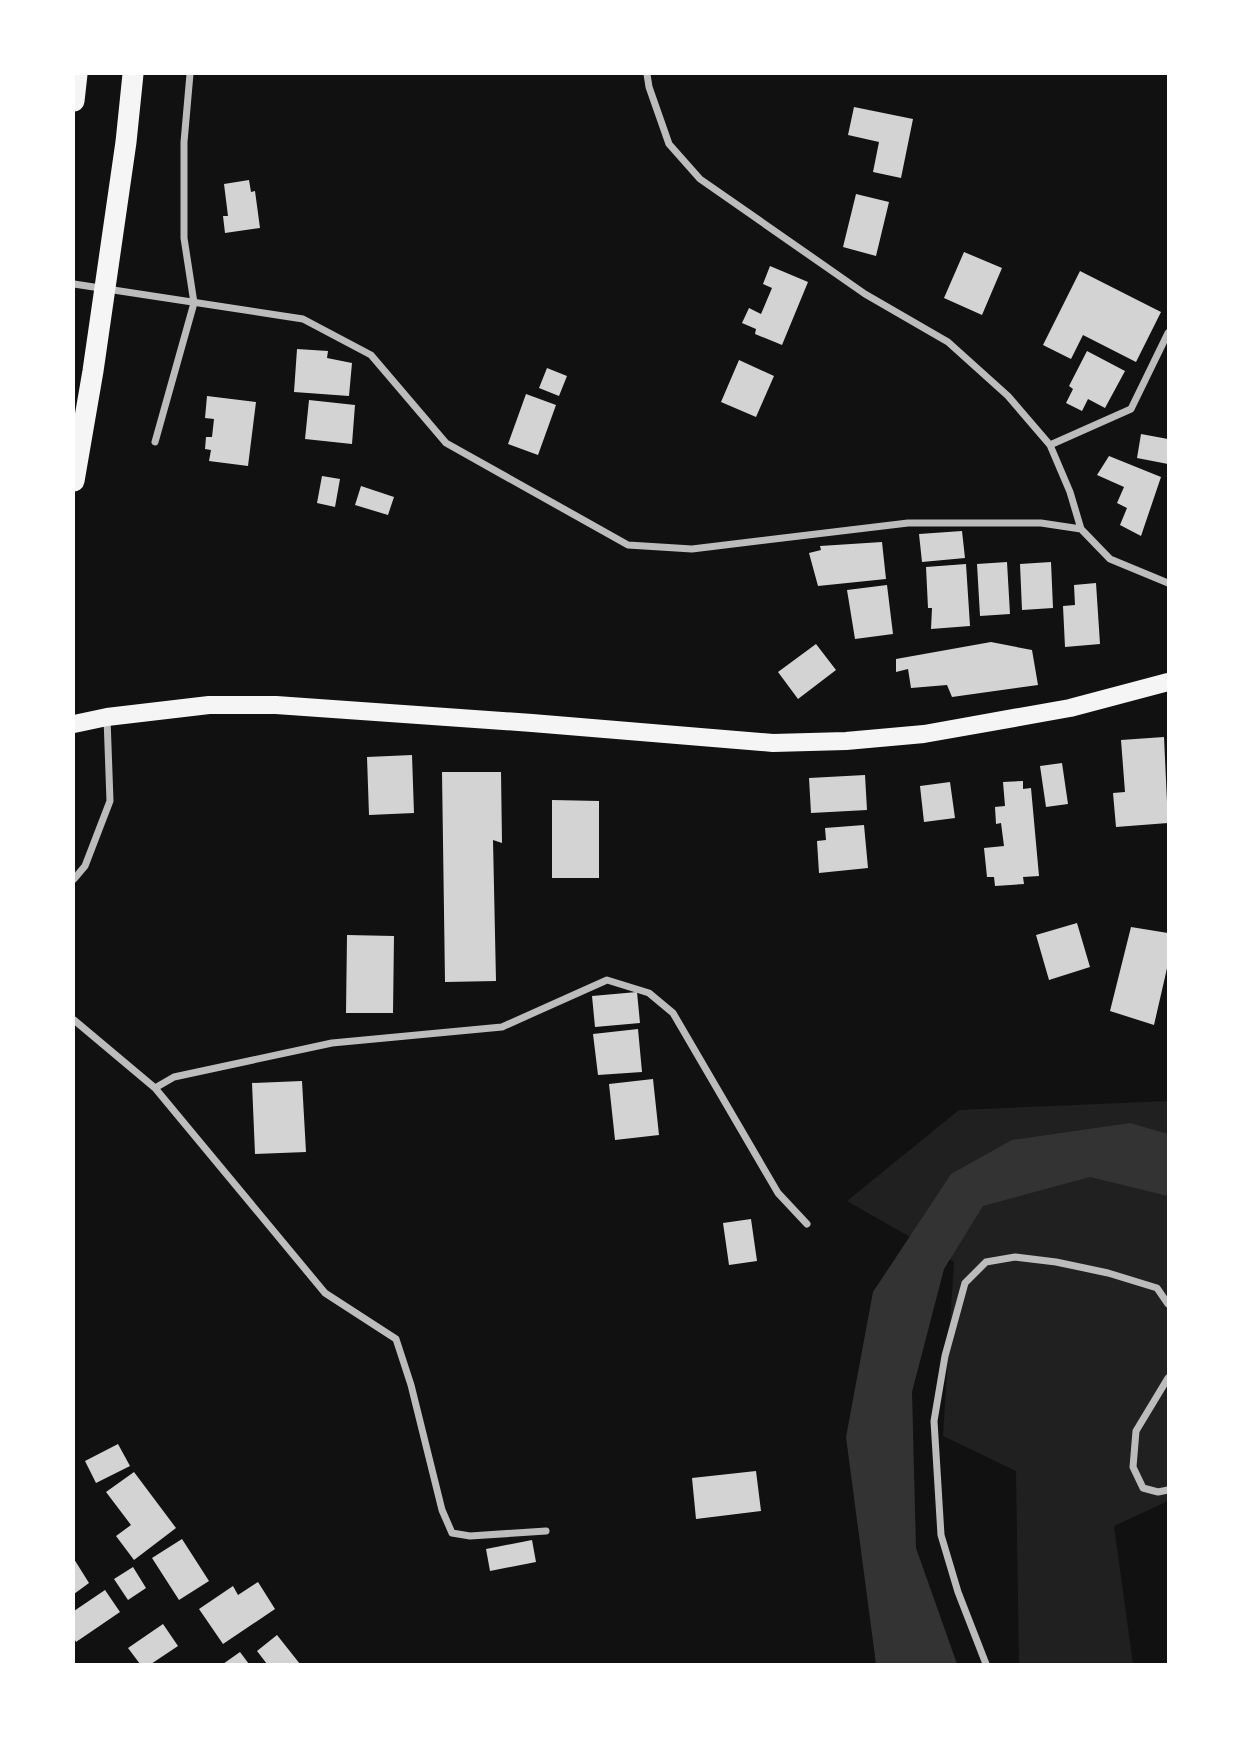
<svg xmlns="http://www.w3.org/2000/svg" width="1242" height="1738" font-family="Commissioner,sans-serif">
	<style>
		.green { fill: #202020 }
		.water { fill: #333 }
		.building { fill: #d3d3d3 }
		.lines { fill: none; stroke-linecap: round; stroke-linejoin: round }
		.minor { stroke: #bcbcbc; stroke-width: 7 }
		.primary { stroke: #f5f5f5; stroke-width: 18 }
		.motorway { stroke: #f5f5f5; stroke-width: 21 }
	</style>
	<rect width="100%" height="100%" fill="#111"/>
	<path class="green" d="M1168,1101V1501L1114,1526L1133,1664H1019L1016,1471L943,1436L954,1262L847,1201L959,1110Z"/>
	<path class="water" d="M1130,1123L1168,1134V1196L1090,1177L983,1206L944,1269L912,1392L916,1548L957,1664H876L846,1437L873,1292L951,1174L1012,1140Z"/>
	<path class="building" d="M854,107L913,119L901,178L873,172L879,142L848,135Z
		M249,180L251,192L255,191L260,228L225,233L223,216H228L224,184Z
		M856,194L889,202L876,256L843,247Z
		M964,252L1002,268L982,315L944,298Z
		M770,266L808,282L782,345L755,334L756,329L742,323L749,308L761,314L772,288L763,284Z
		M1080,271L1161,312L1136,362L1083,335L1071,359L1043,345Z
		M297,349L328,351L327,358L352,363L349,396L294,392Z
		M1087,351L1125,371L1105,408L1088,399L1082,411L1066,403L1073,389L1069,386Z
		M739,360L774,376L756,417L721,402Z
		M547,368L567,376L559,396L539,388Z
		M526,394L556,405L538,455L508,444Z
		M207,396L256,402L248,466L209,461L211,450L205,449L206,437H212L214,419L205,418Z
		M309,400L355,405L352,444L305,439Z
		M1141,434L1168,439V464L1137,458Z
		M1109,456L1161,477L1141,536L1120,525L1127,508L1117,503L1124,487L1097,475Z
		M322,476L340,479L335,507L317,503Z
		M361,486L394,497L388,515L355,505Z
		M962,531L965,558L922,562L919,534Z
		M882,542L886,579L818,586L809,553L821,550L820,546Z
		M1007,562L1010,614L980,616L977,564Z
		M1051,562L1053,608L1022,610L1020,564Z
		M966,564L970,626L931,629L932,608H928L926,567Z
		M1096,583L1100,644L1065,647L1063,606L1075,605L1074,585Z
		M887,585L893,634L855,639L847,590Z
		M991,642L1032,650L1038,685L952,697L947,685L911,688L908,669L896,672V659Z
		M816,644L836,670L798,699L778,672Z
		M1164,737L1168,823L1116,827L1113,793L1125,792L1121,740Z
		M412,755L414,813L369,815L367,757Z
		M1062,763L1068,804L1046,807L1040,766Z
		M442,772H501L502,843L493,840L496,981L445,982Z
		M865,775L867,810L811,813L809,778Z
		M1023,781V789L1031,788L1039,876L1023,877L1024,884L995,886L994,877H987L984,848L1004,846L1001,823L996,824L995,807L1005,806L1003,782Z
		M950,782L955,818L924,822L920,786Z
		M552,800L599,801V878H552Z
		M864,825L868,868L819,873L817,841L826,840L825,828Z
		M1077,923L1090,967L1049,980L1036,935Z
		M1131,927L1168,933V964L1154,1025L1110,1011Z
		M347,935L394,936L393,1013H346Z
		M637,992L640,1023L595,1027L592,996Z
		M638,1029L642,1072L598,1075L593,1034Z
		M653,1079L659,1135L615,1140L609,1084Z
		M302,1081L306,1152L255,1154L252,1083Z
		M751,1219L757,1261L729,1265L723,1223Z
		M118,1444L130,1466L96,1483L85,1461Z
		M756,1471L761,1511L696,1519L692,1478Z
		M134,1472L176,1528L134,1560L116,1536L131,1525L106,1492Z
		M182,1539L209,1581L179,1600L152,1558Z
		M532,1540L536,1562L490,1571L486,1549Z
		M74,1559L89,1583L74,1594Z
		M133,1567L146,1588L128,1600L114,1579Z
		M258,1582L275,1609L223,1644L199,1609L233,1586L238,1595Z
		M105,1590L120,1612L76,1642L74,1638V1611Z
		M163,1624L178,1646L151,1664H140L128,1648Z
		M277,1635L300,1664H267L257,1651Z
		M240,1652L249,1664H223Z"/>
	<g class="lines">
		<path class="minor" d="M647,74L649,87L669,144L700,179L865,294L948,342L1008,396L1050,445L1070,492L1081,529L1110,559L1168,583
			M74,284L303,319L371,355L446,443L628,545L692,549L908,523H1041L1081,529
			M155,442L194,303L184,238V142L190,74
			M1050,445L1131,409L1168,333
			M74,879L85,866L110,801L107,718
			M74,1020L155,1088L325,1293L396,1339L411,1385L442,1510L452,1533L470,1536L546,1531
			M155,1088L174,1077L332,1043L502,1027L607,980L649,993L673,1013L778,1193L807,1224
			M1168,1378L1136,1431L1133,1467L1143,1488L1158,1492L1168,1490
			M986,1664L958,1592L941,1535L934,1421L945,1356L965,1283L986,1262L1015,1257L1056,1262L1108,1273L1157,1288L1168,1304"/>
		<path class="primary" d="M74,724L107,717L209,705H276L532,723L773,743L846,741L924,734L1070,708L1168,682"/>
		<path class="motorway" d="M74,101L77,74
			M74,481L93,371L126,142L133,74"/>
	</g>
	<rect width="1242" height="1738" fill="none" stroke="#ffffff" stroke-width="150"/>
</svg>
